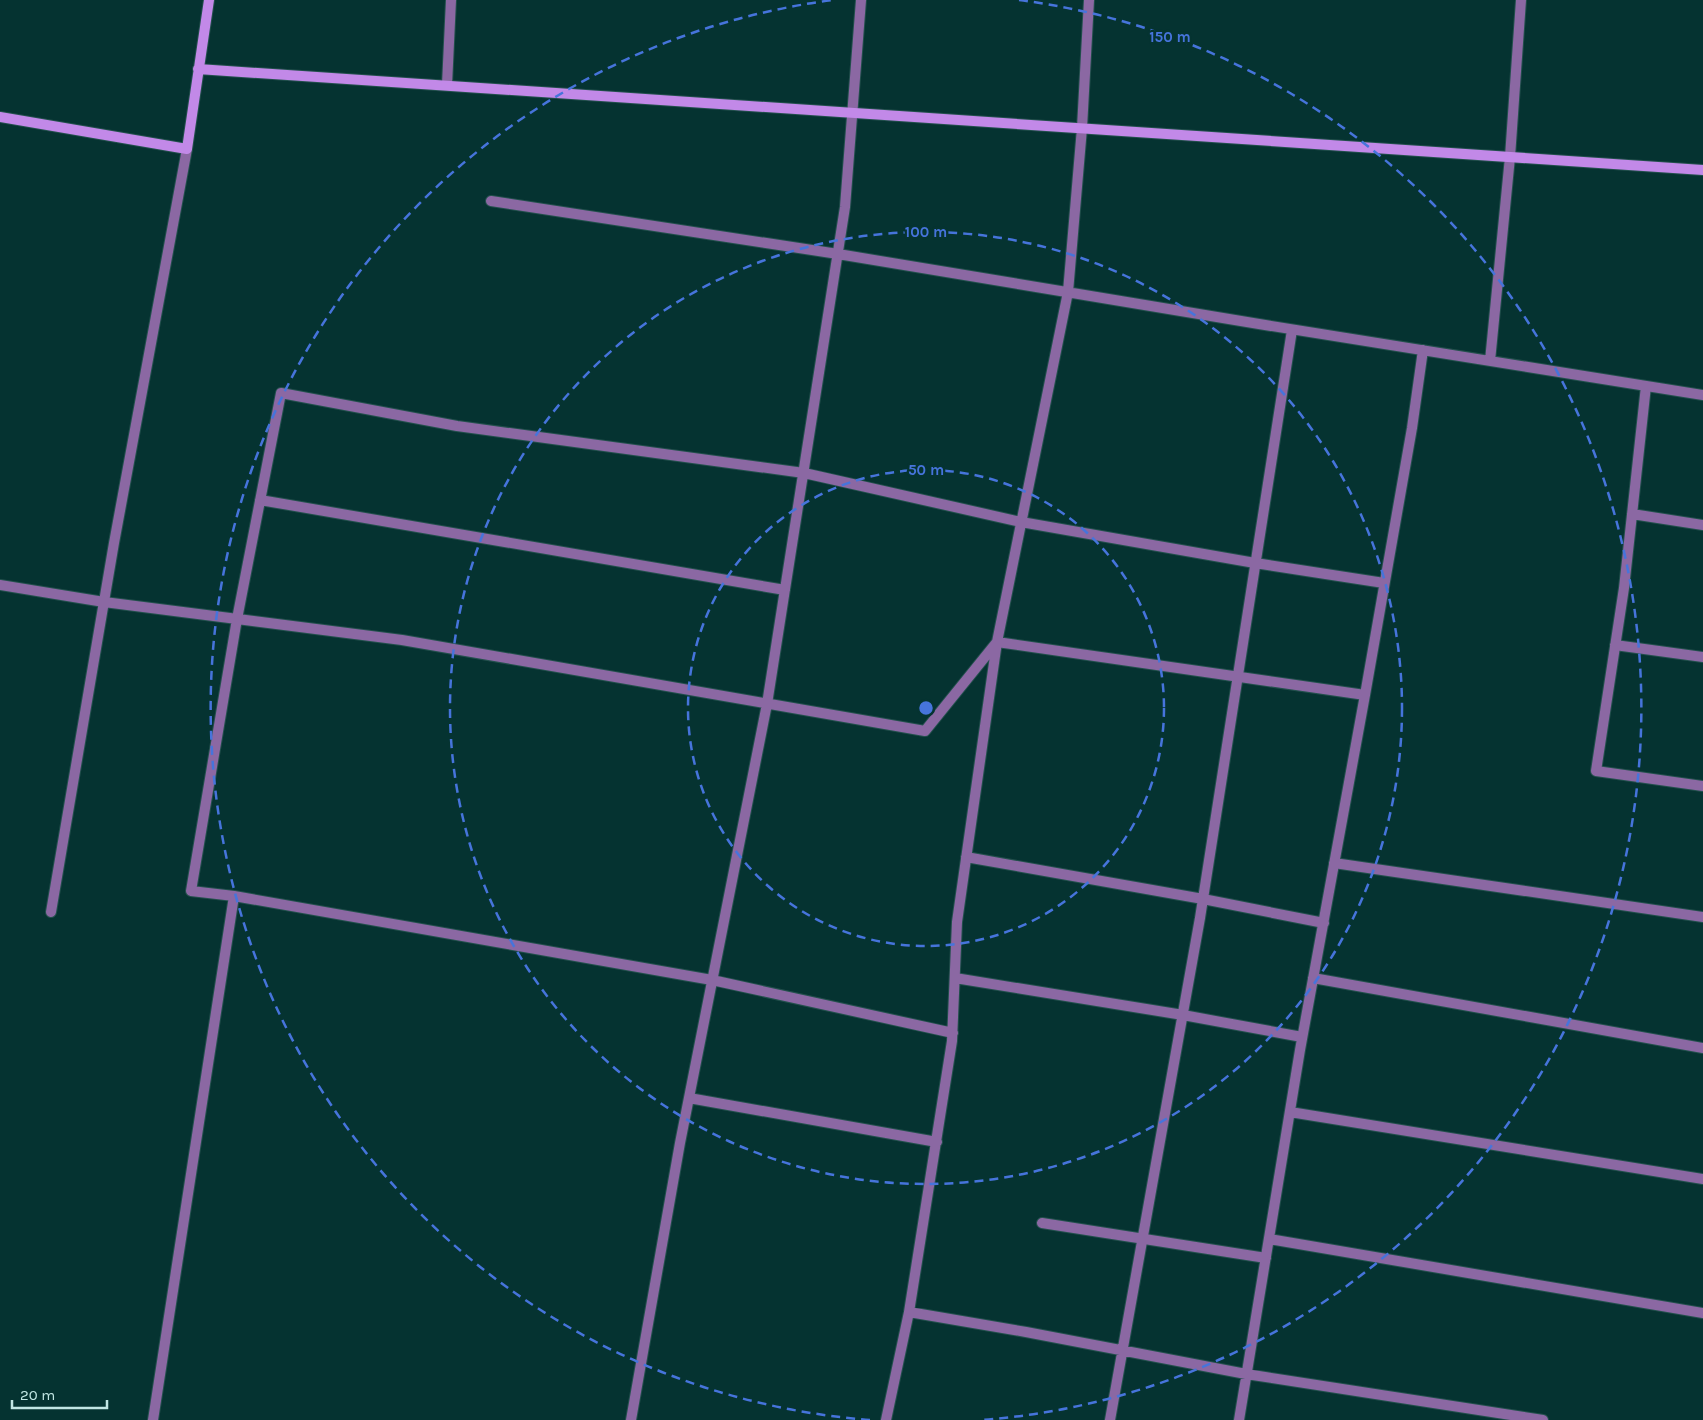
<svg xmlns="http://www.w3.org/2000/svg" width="1703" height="1420" font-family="Karla,sans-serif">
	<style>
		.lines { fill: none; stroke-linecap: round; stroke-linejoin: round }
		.street-casing { stroke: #23504d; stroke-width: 12 }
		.secondary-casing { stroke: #23504d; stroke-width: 12 }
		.street { stroke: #8b68a3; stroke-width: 10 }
		.secondary { stroke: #c289e8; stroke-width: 10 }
		.ring { fill: none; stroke: #4674db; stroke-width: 2.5; stroke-dasharray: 9 6 }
		.centre { fill: #4674db; stroke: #053331; stroke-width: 2.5 }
		.ring-label { font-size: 15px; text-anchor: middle; font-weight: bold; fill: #4674db; stroke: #053331; stroke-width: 4.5; stroke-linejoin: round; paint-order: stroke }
	</style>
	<rect width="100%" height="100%" fill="#053331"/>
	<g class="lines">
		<g class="street-casing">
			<path id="street" d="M447,85L451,0
				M491,201L838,254L1259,324L1703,395
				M1490,361L1510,157L1521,0
				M1646,386L1624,588L1596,771L1703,786
				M260,500L785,590
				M1632,514L1703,525
				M0,585L104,602L402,640L925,731L997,642L1365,695
				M1615,645L1703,657
				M966,857L1203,899L1324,923
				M1334,863L1703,917
				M51,912L114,543L187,149
				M955,978L1183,1015L1302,1037
				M1313,978L1703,1048
				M953,1033L712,980L234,896L191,891L237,619L281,393L457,426L804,473L1021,522L1255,563L1384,583
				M689,1098L937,1142
				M1290,1112L1703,1179
				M1042,1223L1266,1258
				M1269,1239L1703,1313
				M909,1312L1026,1332L1246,1374L1543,1420
				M153,1420L234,896
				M631,1420L680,1143L767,704L845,207L861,0
				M886,1420L909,1312L952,1041L957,922L997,642L1068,292L1082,128L1089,0
				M1110,1420L1200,918L1292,330
				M1239,1420L1300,1050L1365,695L1412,428L1423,350"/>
		</g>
		<g class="secondary-casing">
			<path id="secondary" d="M198,69L1703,170
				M0,117L187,149L209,0"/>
		</g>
		<use href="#street" class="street"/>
		<use href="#secondary" class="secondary"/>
	</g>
	<g class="ring">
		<circle cx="926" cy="708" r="238"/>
		<circle cx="926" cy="708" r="476"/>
		<path d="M870 1420A714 714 0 0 1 833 0M1019 0A714 714 0 0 1 982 1420"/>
	</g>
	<circle cx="926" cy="708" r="8" class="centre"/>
	<g class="ring-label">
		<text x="1170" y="42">150 m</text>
		<text x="926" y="237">100 m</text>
		<text x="926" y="475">50 m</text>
	</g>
	<path d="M12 1400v8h95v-8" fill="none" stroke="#c1e6e3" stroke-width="2.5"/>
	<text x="20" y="1400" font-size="15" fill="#c1e6e3" stroke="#053331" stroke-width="4" paint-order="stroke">20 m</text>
</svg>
